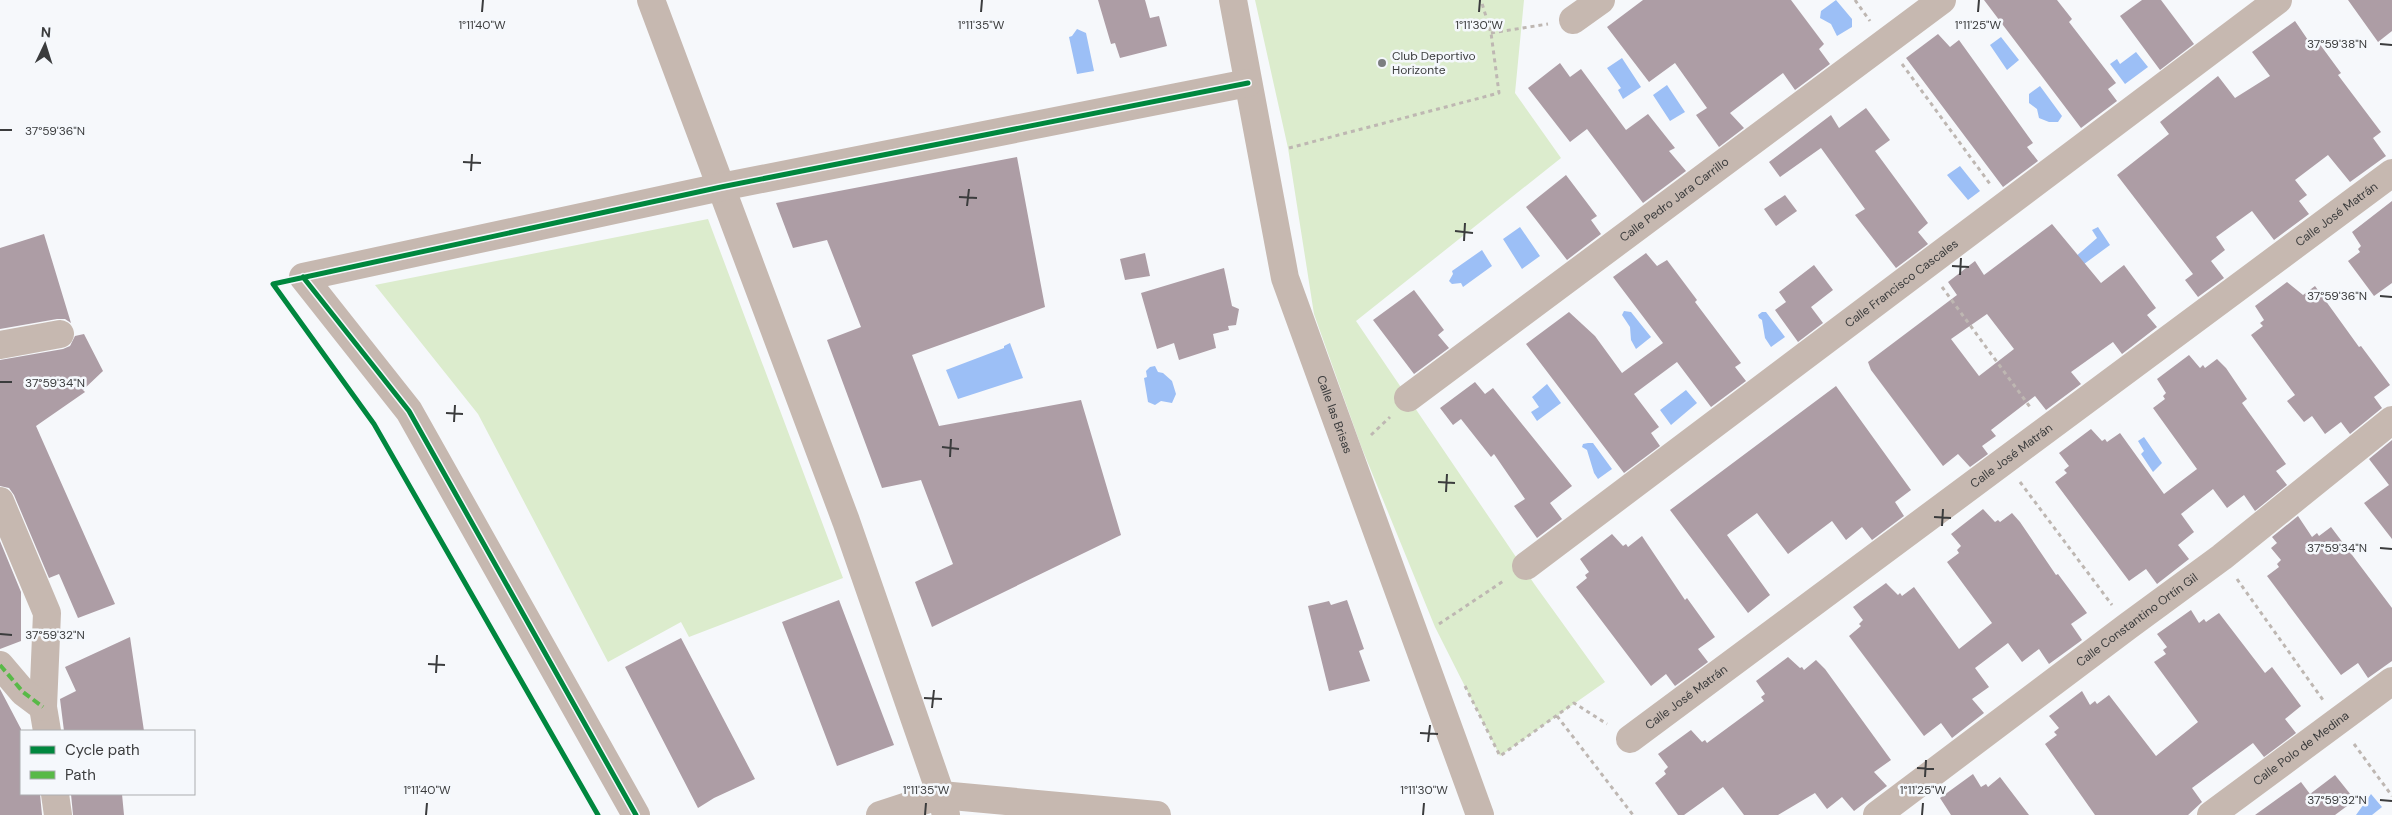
<svg xmlns="http://www.w3.org/2000/svg" width="2392" height="815" font-family="'DM Sans',sans-serif">
	<style>
		.green { fill: #dceccd }
		.water { fill: #9cbff6 }
		.building { fill: #ad9da5; fill-rule: evenodd }
		.lines { fill: none; stroke-linecap: round; stroke-linejoin: round }
		.path { stroke: #beb7b2; stroke-width: 3; stroke-dasharray: 4 4; stroke-linecap: butt }
		.minor { stroke: #c6b8b0; stroke-width: 28 }
		.quiet { stroke: #58b947; stroke-width: 4; stroke-dasharray: 8 4; stroke-linecap: butt }
		.cycleway-casing { stroke: #f5f8fc; stroke-width: 8 }
		.cycleway { stroke: #00873e; stroke-width: 5 }
		.ticks { fill: none; stroke: #3b3c3d; stroke-width: 2 }
		.poi-dot { fill: #7c7e80; stroke: #f5f8fc; stroke-width: 2 }
		.labels { text-anchor: middle; dominant-baseline: central; stroke-width: 5; stroke-linejoin: round; paint-order: stroke }
		.poi-label { font-size: 12px; fill: #3b3c3d; stroke: #f5f8fc; text-anchor: start }
		.street-label { font-size: 12px; fill: #3b3c3d; stroke: #f5f8fc }
		.ticks-label { font-size: 12px; text-anchor: middle; fill: #3b3c3d; stroke: #f5f8fc; stroke-width: 5; stroke-linejoin: round; paint-order: stroke }
	</style>
	<rect width="100%" height="100%" fill="#f6f8fb"/>
	<path class="green" d="M1255,0H1524L1515,93L1561,158L1356,321L1535,585L1605,682L1500,756L1435,627L1361,446L1314,314L1288,148Z
		M708,219L843,578L689,637L681,622L608,662L478,414L375,285Z"/>
	<path class="water" d="M1836,0L1852,19V27L1837,36L1831,24L1820,18L1821,11Z
		M1077,29L1086,33L1094,71L1077,74L1069,37L1072,36Z
		M2001,37L2019,60L2007,70L1990,45Z
		M2136,52L2148,67L2125,84L2110,64L2117,59L2120,64Z
		M1622,58L1641,87L1623,99L1618,90L1621,88L1607,68Z
		M1667,85L1685,112L1670,121L1653,95Z
		M2040,86L2062,116L2058,122H2049L2039,118L2037,109L2029,103V94Z
		M1960,166L1980,191L1968,200L1947,175Z
		M1520,227L1540,256L1522,269L1503,239Z
		M2098,227L2110,245L2080,267L2074,258L2097,238L2092,230Z
		M1482,250L1492,266L1463,287L1461,283L1452,284L1449,281L1453,274L1452,271Z
		M1624,311L1631,312L1651,337L1636,349L1631,340L1630,327L1622,315Z
		M1762,312H1766L1785,337L1771,347L1765,338L1762,320L1759,318L1758,315Z
		M1010,343L1023,378L958,399L946,370L1004,348V346Z
		M1155,366L1158,372L1163,373L1172,381L1176,394L1172,403L1161,401L1155,405L1148,402L1144,378L1147,377L1146,371L1150,367Z
		M1547,384L1561,403L1537,421L1531,412L1539,407L1532,397Z
		M1686,390L1697,403L1671,425L1660,410Z
		M2144,437L2162,463L2153,472L2141,454L2144,451L2138,441Z
		M1588,443H1593L1612,469L1598,479L1594,473L1587,450L1582,447L1583,444Z
		M2371,794L2382,807L2372,815H2356Z"/>
	<path class="building" d="M1098,0H1145L1150,18L1159,16L1167,46L1120,58L1115,43L1111,44Z
		M1643,0H1791L1824,44L1819,49L1830,64L1795,90L1783,73L1730,113L1744,128L1719,147L1696,115L1707,108L1675,63L1649,82L1607,27Z
		M1984,0H2057L2072,19L2069,22L2116,83L2108,89L2117,101L2081,128Z
		M2142,0H2161L2194,44L2160,70L2120,16Z
		M2348,0H2392V31L2378,42Z
		M2295,21L2310,43L2316,39L2341,73L2338,75L2381,132L2373,138L2386,156L2350,182L2328,155L2295,180L2307,195L2299,201L2309,214L2274,240L2252,211L2216,237L2225,250L2211,261L2224,278L2198,297L2185,280L2193,274L2117,175L2169,134L2160,122L2218,76L2235,98L2270,76L2252,52Z
		M1938,34L1950,47L1959,40L2033,143L2027,147L2038,161L2003,187L1906,58Z
		M1560,63L1570,77L1581,69L1626,130L1648,114L1675,148L1669,151L1686,171L1643,203L1587,129L1570,142L1528,88Z
		M1866,108L1890,140L1875,151L1928,223L1918,232L1928,244L1896,268L1855,215L1865,209L1821,148L1780,177L1769,162L1831,115L1839,128Z
		M1017,157L1045,307L912,355L939,426L1081,400L1121,535L932,627L915,582L953,564L921,480L882,488L827,340L861,327L827,240L793,248L776,203Z
		M1566,175L1597,216L1591,220L1601,234L1567,260L1526,207Z
		M1785,195L1797,211L1776,226L1764,209Z
		M2392,201V283L2374,296L2348,261L2360,252L2358,249L2361,246L2352,232Z
		M2052,224L2101,283L2124,265L2156,308L2147,315L2157,327L2122,354L2113,342L2071,372L2081,384L2046,410L2035,396L1991,430L1996,436L1982,446L1988,454L1970,467L1958,454L1943,466L1871,370L1868,362L1957,295L1948,282L1975,261L1984,275ZM1987,314L2014,349L1979,376L1951,339Z
		M44,234L71,323L65,319H57L0,329V248Z
		M1145,253L1150,276L1125,280L1120,259Z
		M1646,253L1657,266L1667,260L1697,300L1695,302L1741,363L1735,367L1746,381L1711,407L1677,362L1634,394L1659,427L1651,433L1660,446L1624,473L1526,344L1569,312L1595,336L1622,373L1663,343L1613,277Z
		M1814,265L1833,290L1811,307L1823,323L1798,342L1775,310L1786,302L1779,292Z
		M1224,268L1232,306L1239,309L1236,325L1228,326L1229,330L1213,334L1216,348L1179,360L1174,343L1157,349L1141,293Z
		M2287,282L2303,295L2315,286L2359,347L2361,346L2390,385L2374,397L2382,408L2350,434L2341,422L2325,434L2312,416L2304,422L2287,401L2295,395L2251,335L2263,326L2260,323L2264,320L2255,306Z
		M1414,290L1444,330L1438,335L1449,348L1414,374L1373,320Z
		M84,334L103,371L83,390L85,392L36,426L115,604L78,618L59,574L49,578L14,495L9,488L0,486V360L63,349L70,346L75,336Z
		M2189,355L2200,368L2203,365L2205,368L2217,359L2226,368L2247,399L2242,403L2286,464L2276,471L2287,485L2255,511L2244,495L2227,508L2213,489L2181,514L2194,532L2178,545L2189,559L2157,584L2146,569L2129,581L2055,482L2067,473L2064,470L2069,466L2059,453L2091,429L2102,441L2105,439L2107,442L2120,433L2164,494L2197,469L2153,408L2165,399L2163,396L2166,393L2157,379Z
		M1475,382L1485,394L1493,388L1572,486L1550,503L1562,519L1537,538L1514,506L1525,499L1494,454L1491,457L1461,419L1453,425L1440,408Z
		M1836,386L1911,490L1895,502L1904,516L1872,540L1862,527L1846,540L1832,521L1788,554L1757,513L1727,535L1770,595L1748,613L1670,510Z
		M2392,440V539L2364,503L2389,485L2369,459Z
		M1983,509L1995,522L1998,520L2000,522L2012,513L2020,522L2056,575L2058,574L2087,613L2071,624L2082,640L2049,664L2039,649L2022,662L2008,643L1975,668L1989,687L1972,699L1984,713L1952,738L1941,723L1924,736L1849,636L1861,626L1859,624L1863,620L1853,607L1886,583L1898,595L1900,593L1902,596L1914,587L1959,649L1992,623L1947,562L1959,553L1957,550L1961,546L1951,534Z
		M2298,516L2312,537L2317,533L2319,536L2331,527L2392,608V661L2368,678L2358,663L2341,675L2267,576L2279,567L2277,564L2281,560L2271,548L2277,543L2272,537Z
		M1612,534L1623,546L1626,544L1628,547L1642,536L1685,600L1687,598L1715,637L1698,649L1708,662L1675,686L1666,674L1651,686L1576,587L1587,578L1585,575L1589,572L1580,559Z
		M0,541L21,592V641L0,649Z
		M839,600L894,745L837,766L782,622Z
		M1347,600L1364,649L1359,651L1370,681L1329,691L1308,606L1329,601L1331,605Z
		M2191,610L2199,623L2204,619L2206,622L2219,613L2265,673L2272,667L2301,706L2285,719L2296,733L2264,757L2253,743L2192,788L2202,802L2188,815H2095L2045,744L2057,735L2054,732L2059,728L2049,716L2082,691L2090,705L2095,701L2097,704L2109,695L2156,756L2198,722L2154,662L2166,654L2163,650L2167,647L2157,634Z
		M130,637L144,731H64L60,699L76,691L65,667Z
		M681,638L755,779L714,798L698,808L625,667Z
		M1788,657L1800,668L1802,667L1804,670L1816,660L1825,669L1891,760L1874,772L1887,786L1854,811L1842,797L1827,809L1815,793L1778,815H1744L1723,787L1684,815H1678L1655,783L1666,774L1664,771L1668,767L1658,754L1691,730L1702,742L1705,740L1707,743L1764,701L1761,697L1765,694L1756,681Z
		M0,689L21,729V794H40L42,815H0Z
		M1973,774L1981,787L1986,784L1988,787L2000,777L2029,815H1951L1940,798Z
		M2335,775L2355,800L2335,815H2255L2301,782L2310,794Z
		M71,794H122L124,815H73Z"/>
	<g class="lines">
		<path class="path" d="M1855,0L1870,21
			M1491,33L1548,24
			M1902,64L1990,184
			M1289,148L1499,93L1491,33L1481,0
			M1942,287L2030,407
			M1371,435L1390,417
			M2020,482L2112,605
			M2237,579L2323,700
			M1439,624L1505,580
			M1465,686L1500,756L1574,703L1607,724
			M1557,716L1633,815
			M2354,744L2392,796"/>
		<g class="minor">
			<path d="M651,0L846,521L941,795L946,815"/>
			<path id="s1" d="M1233,0L1285,278L1480,815"/>
			<path d="M1573,20L1601,0"/>
			<path d="M0,345L60,334"/>
			<path id="s2" d="M1408,398L1942,0"/>
			<path d="M0,501L47,613L43,707L47,731"/>
			<path id="s3" d="M1526,566L2278,0"/>
			<path d="M0,665L23,692L43,707"/>
			<path id="s4" d="M1630,739L2392,173"/>
			<path d="M55,794L58,815"/>
			<path d="M636,815L409,411L303,277L721,187L1248,83"/>
			<path d="M880,815L941,795L1157,815"/>
			<path id="s5" d="M1877,815L2128,626L2222,557L2392,420"/>
			<path id="s6" d="M2211,815L2392,681"/>
		</g>
		<path class="quiet" d="M0,665L23,692L43,707"/>
		<g class="cycleway-casing">
			<path id="cycleway" d="M303,277L409,411L636,815
				M598,815L374,424L273,284L721,187L1248,83"/>
		</g>
		<use href="#cycleway" class="cycleway"/>
	</g>
	<path class="ticks" d="M482,12L483,0M981,12L982,0M1479,12L1480,0M1978,12L1979,0M2380,44L2392,45M0,130H12M463,162L481,163M471,171L472,154M959,197L977,198M967,206L969,189M1455,231L1473,233M1464,241L1465,223M1952,266L1969,267M1960,275L1961,258M2380,296L2392,297M0,382H12M446,413L463,414M454,422L455,405M942,447L959,449M950,457L951,439M1438,482L1455,483M1446,492L1447,474M1934,517L1951,518M1942,526L1943,509M2380,548L2392,549M0,634L12,635M428,664L445,665M436,673L437,655M924,698L942,699M932,708L934,690M1420,733L1438,734M1428,742L1430,725M1917,768L1934,769M1925,777L1926,760M2380,800L2392,801M426,815L427,803M925,815L926,803M1423,815L1424,803M1922,815L1923,803"/>
	<circle class="poi-dot" cx="1382" cy="63" r="5"/>
	<g class="labels">
		<g class="poi-label">
			<text x="1392" y="56">Club Deportivo<tspan x="1392" dy="14">Horizonte</tspan></text>
		</g>
		<g class="street-label">
			<text stroke="none"><textPath href="#s2" startOffset="332">Calle Pedro Jara Carrillo</textPath></text>
			<text stroke="none"><textPath href="#s4" startOffset="880">Calle José Matrán</textPath></text>
			<text stroke="none"><textPath href="#s3" startOffset="470">Calle Francisco Cascales</textPath></text>
			<text stroke="none"><textPath href="#s1" startOffset="428">Calle las Brisas</textPath></text>
			<text stroke="none"><textPath href="#s4" startOffset="475">Calle José Matrán</textPath></text>
			<text stroke="none"><textPath href="#s5" startOffset="325">Calle Constantino Ortín Gil</textPath></text>
			<text stroke="none"><textPath href="#s4" startOffset="70">Calle José Matrán</textPath></text>
			<text stroke="none"><textPath href="#s6" startOffset="112">Calle Polo de Medina</textPath></text>
		</g>
	</g>
	<g class="ticks-label">
		<text x="482" y="29">1°11'40"W</text>
		<text x="981" y="29">1°11'35"W</text>
		<text x="1479" y="29">1°11'30"W</text>
		<text x="1978" y="29">1°11'25"W</text>
		<text x="2337" y="48">37°59'38"N</text>
		<text x="55" y="135">37°59'36"N</text>
		<text x="2337" y="300">37°59'36"N</text>
		<text x="55" y="387">37°59'34"N</text>
		<text x="2337" y="552">37°59'34"N</text>
		<text x="55" y="639">37°59'32"N</text>
		<text x="427" y="794">1°11'40"W</text>
		<text x="926" y="794">1°11'35"W</text>
		<text x="1424" y="794">1°11'30"W</text>
		<text x="1923" y="794">1°11'25"W</text>
		<text x="2337" y="804">37°59'32"N</text>
	</g>
	<rect x="20" y="730" width="175" height="65" fill="#f5f8fc" stroke="#abadb0"/>
	<rect x="30" y="746" width="25" height="8" fill="#00873e" stroke="#abadb0"/>
	<text x="65" y="755" font-size="15" fill="#3b3c3d">Cycle path</text>
	<rect x="30" y="771" width="25" height="8" fill="#58b947" stroke="#abadb0"/>
	<text x="65" y="780" font-size="15" fill="#3b3c3d">Path</text>
	<g transform="translate(45 45) rotate(4)" stroke="#f5f8fc" stroke-width="4" paint-order="stroke">
	<path d="M0-4L9 19L0 12L-9 19Z" fill="#3b3c3d"/>
	<text y="-8" font-size="14" font-weight="bold" text-anchor="middle" fill="#3b3c3d">N</text>
	</g>
</svg>
